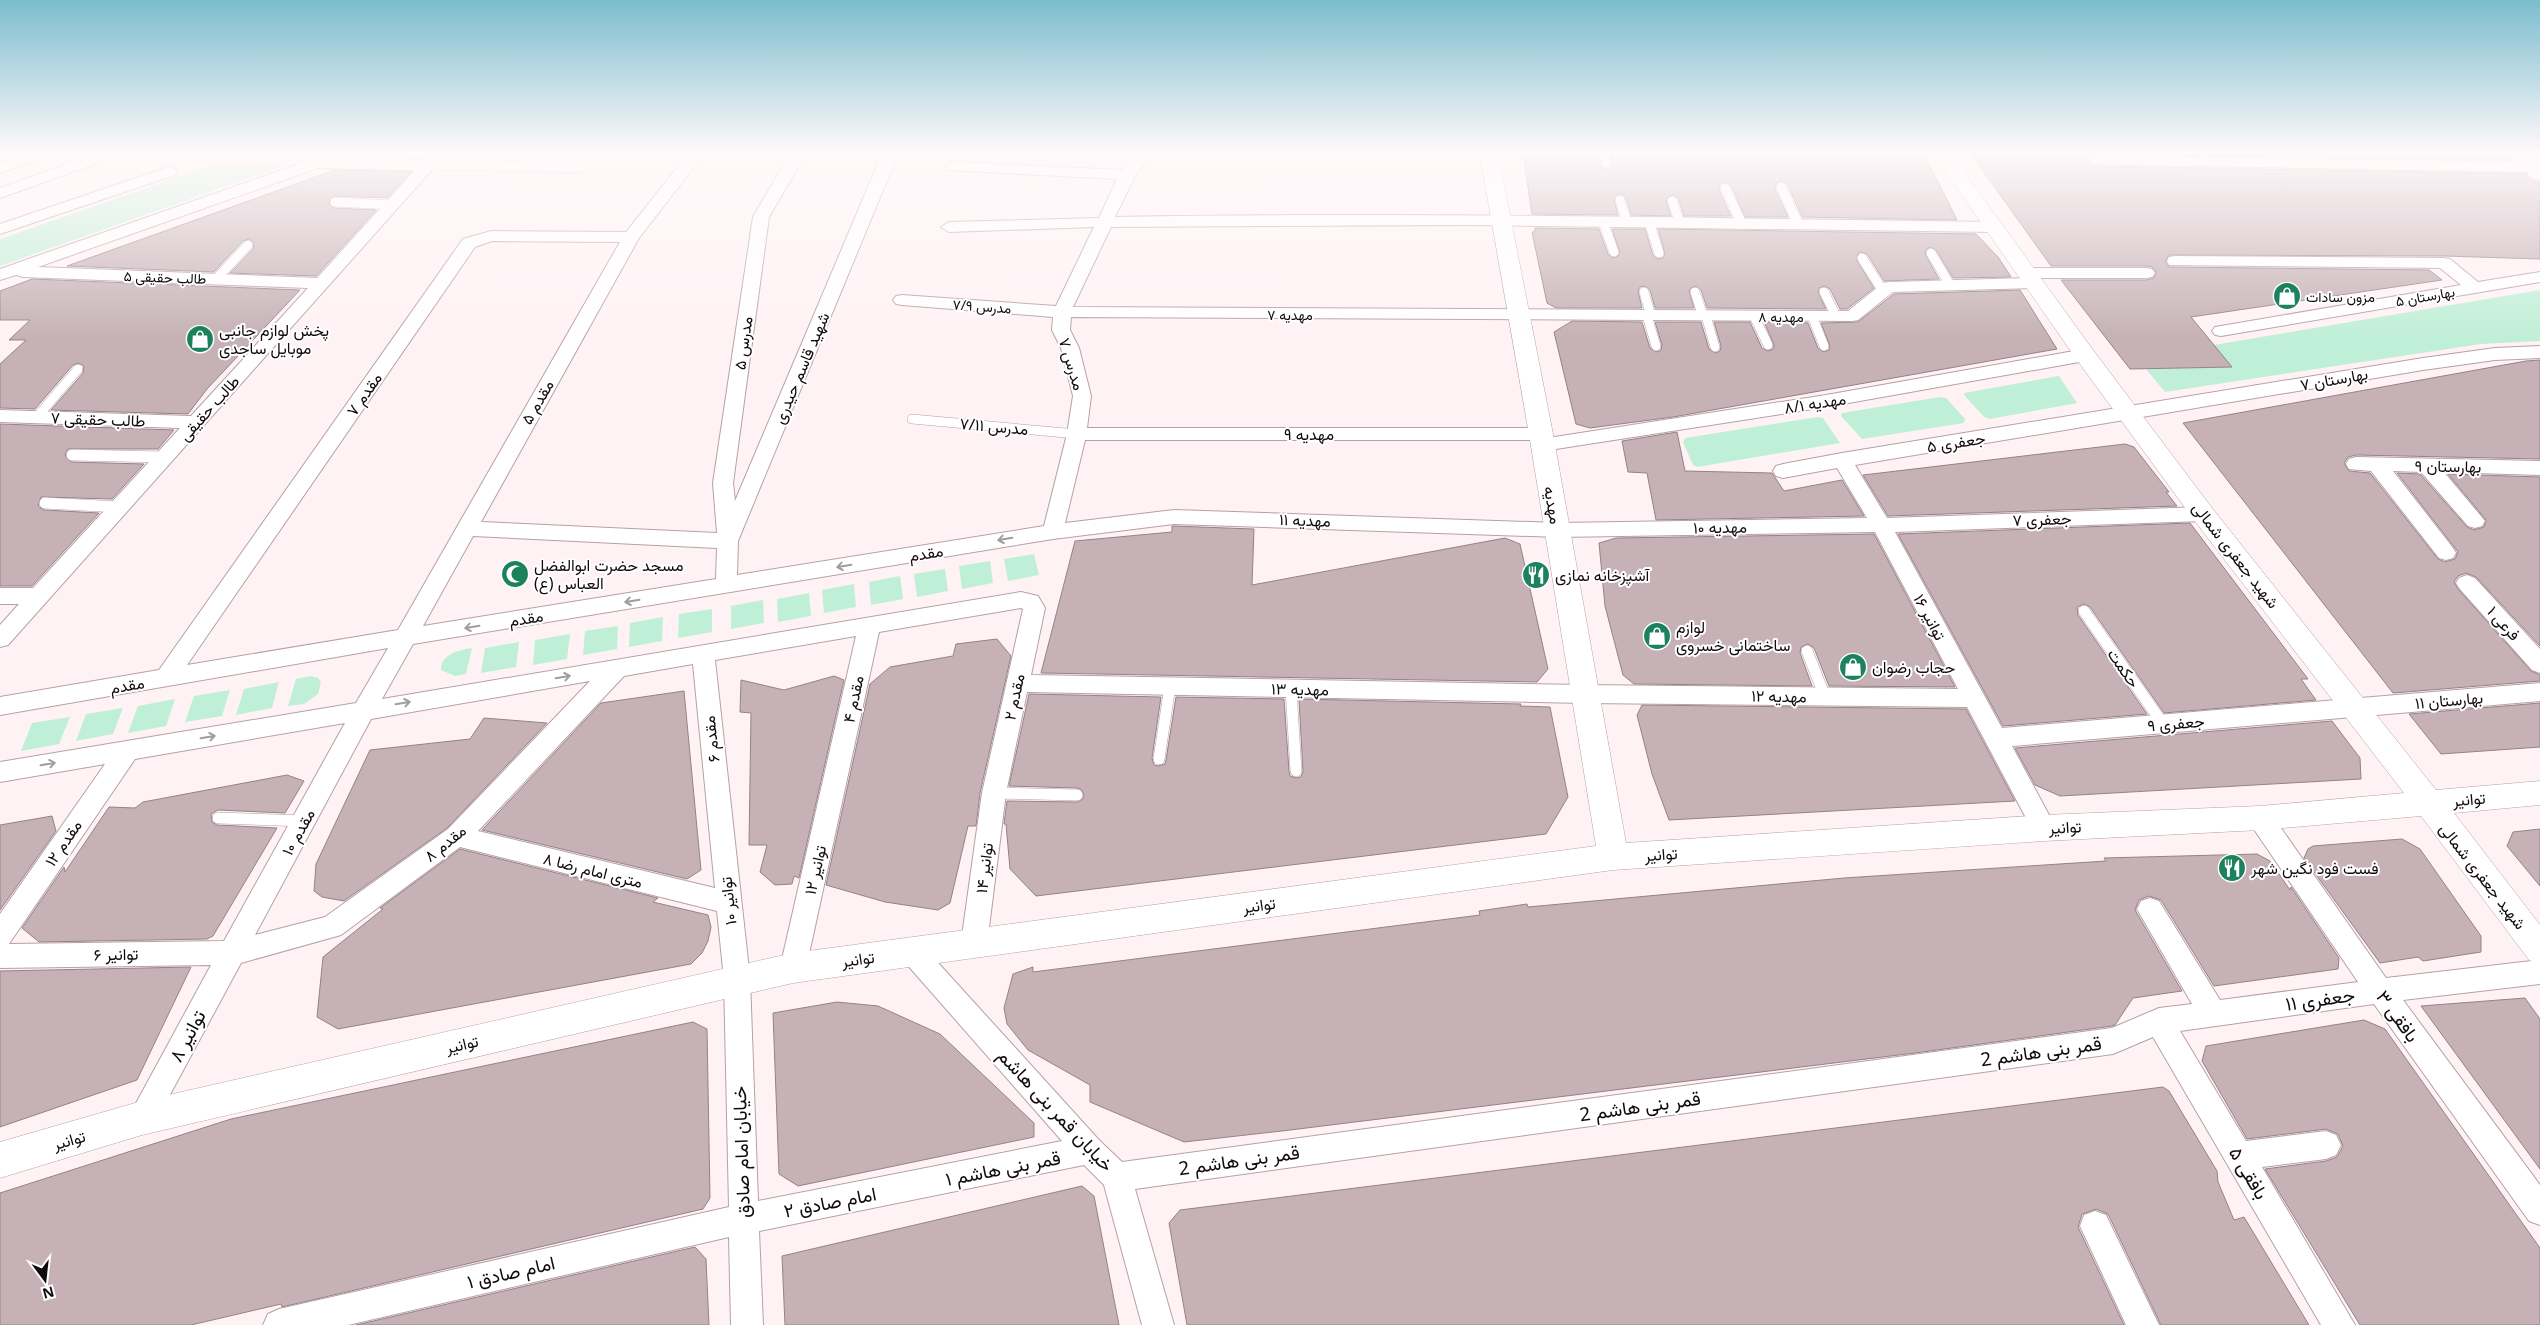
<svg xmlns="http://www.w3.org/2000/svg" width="2540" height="1325" font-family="'Noto Sans',Vazirmatn,sans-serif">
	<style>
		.green { fill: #c0efd7 }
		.building { fill: #c5b1b6; stroke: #958287 }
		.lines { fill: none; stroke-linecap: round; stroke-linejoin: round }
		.service-far1-casing { stroke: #b5a1a6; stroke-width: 10 }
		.service-casing { stroke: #b5a1a6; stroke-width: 12 }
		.minor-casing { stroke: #b5a1a6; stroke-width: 2 }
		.tertiary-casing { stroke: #b5a1a6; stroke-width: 1 }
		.service-far1 { stroke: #fff; stroke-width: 9 }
		.service { stroke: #fff; stroke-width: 11 }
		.minor { fill: #fff; fill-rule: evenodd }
		.tertiary { fill: #fff; fill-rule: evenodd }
		.oneway { stroke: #a09d9e }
		.labels { text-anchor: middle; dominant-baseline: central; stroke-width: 4; stroke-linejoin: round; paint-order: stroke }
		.far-street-label { font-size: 14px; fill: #110a0c; stroke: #fff }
		.far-poi-label { font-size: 14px; fill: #110a0c; stroke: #fff; text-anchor: start }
		.poi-label { font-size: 16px; fill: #110a0c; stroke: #fff; text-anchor: start }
		.street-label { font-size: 16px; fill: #110a0c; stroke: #fff }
		.near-street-label { font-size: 19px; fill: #110a0c; stroke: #fff }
	</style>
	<rect width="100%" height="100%" fill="#fff2f5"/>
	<path class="green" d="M219,163L283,166L0,266V239Z
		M2540,290V341L2481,344L2165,392L2146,369L2231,367L2214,345Z
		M2059,376L2077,403L1990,419L1984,417L1965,396L1964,393Z
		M1940,397L1946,398L1965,419L1964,423L1862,439L1841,416L1842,413Z
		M1818,417L1823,418L1840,443L1697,467L1693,465L1683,442L1685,438Z
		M1034,554L1039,575L1008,581L1004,559Z
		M990,561L993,583L962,589L959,566Z
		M945,569L948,591L917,597L914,574Z
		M900,576L903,599L871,605L869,582Z
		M854,584L856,607L824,613L822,590Z
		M809,593L811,616L778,622L777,599Z
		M763,600L764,623L731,629V606Z
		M712,609V632L678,638L679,614Z
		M663,617L662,641L629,647L630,623Z
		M618,626L617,649L583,655L585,631Z
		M570,634L567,659L533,665L535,640Z
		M519,642L516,667L481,673L485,648Z
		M472,648L466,674L455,676L441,670C441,654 459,650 472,648Z
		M310,676L318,678L321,682L318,694L304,704L288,706L296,679Z
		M279,682L272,708L236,715L244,689Z
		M230,690L222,716L185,722L194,696Z
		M175,699L166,726L128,733L138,706Z
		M123,708L113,734L76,741L86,714Z
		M70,717L59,744L21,751L32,723Z"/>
	<path class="building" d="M1523,154H1598L1601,165L1606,169L1613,165L1610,154H1924L1957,220L1802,217L1787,184L1781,181L1776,183L1775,189L1788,217H1745L1731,185L1725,182L1720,184L1719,190L1731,216H1684L1678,198L1673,195L1668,197L1666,200L1671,216L1631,215L1626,198L1621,194L1616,195L1614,199L1618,215L1532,214Z
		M1971,154H2506L2511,160L2097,154L2087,161L2091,166L2526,174L2532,180L2540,182V259L2444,256L2169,255L2165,262L2169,267L2429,270L2442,280L2191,317L2232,367L2130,369L2061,280H2146L2154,278L2156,272L2152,267L2146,266H2051Z
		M335,170L411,172L387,198L335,196L330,198L329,204L334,208L376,210L316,276L230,273L253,249L254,243L249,239L243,241L214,272L67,266Z
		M1535,228L1599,229L1608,254L1613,258L1618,256L1620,253L1612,229H1645L1653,255L1658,259L1663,258L1665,254L1658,229L1976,234L1998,257L2011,277L1953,278L1936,250L1930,247L1926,250L1925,254L1939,279L1884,281L1867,254L1862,252L1858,253L1857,261L1874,288L1847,309H1840L1830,289L1824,286L1819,288L1818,292L1826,309L1707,308L1701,290L1696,286L1691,288L1689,291L1694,308H1655L1650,290L1645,286L1640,287L1638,291L1642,308H1556L1547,303L1532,232H1535Z
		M32,279L300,290L207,389L188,414L51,410L83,373L84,366L79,363L73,365L35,409L0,408V364L26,340H9L30,320H0V291Z
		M2020,290L2057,349L1673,417L1590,428L1576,424L1554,332L1572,321L1642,322L1650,348L1657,352L1661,350L1662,345L1655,322H1701L1709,349L1716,353L1720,351L1721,346L1714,322H1750L1762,348L1768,351L1773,349L1774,345L1764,322L1808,323L1818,348L1824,352L1829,350L1830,346L1821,323L1858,322L1894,294Z
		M2540,360V459L2356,455L2348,457L2344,463L2349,471L2370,473L2438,559L2445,562L2455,559L2458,552L2397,473L2420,474L2467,527L2474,530L2484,527L2486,520L2448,474L2540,477V646L2476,577L2466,573L2458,576L2454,582L2458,589L2531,671L2540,675V681L2393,693L2183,423L2526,361Z
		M0,424L174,430L158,449H68L65,455L71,462L144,464L112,499L41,497L38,506L44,510L99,513L32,586H0Z
		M1677,432L1685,471L1772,473L1784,491L1842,480L1864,516L1656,520L1647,473L1628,472L1622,441Z
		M2125,444L2134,447L2169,492H2166L2177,506L1888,516L1863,475Z
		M2190,523L2308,679H2301L2316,700L2164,713L2090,607L2084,604L2077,607L2078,615L2147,714L2003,726L1898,534Z
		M1172,526L1254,529L1252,585L1505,538L1520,544L1548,669L1537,682L1041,673L1075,541L1172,532Z
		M1874,534L1955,687L1829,686L1814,648L1808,644L1801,647L1800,653L1812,686L1634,684L1623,675L1605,606L1599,543L1616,538Z
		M997,639L1011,656L980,793L976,826H968L950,903L938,910L885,902L826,885L870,684L890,667L953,656L956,644Z
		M834,676L844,680L799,878L794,876L792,884L775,885L760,872L767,845H749L751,713L740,712L741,680L784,690Z
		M684,691L701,870L687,879L482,830L601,703Z
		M1029,694L1161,697L1152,758L1154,765L1158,766L1165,764L1166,760L1176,697L1284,699L1289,771L1290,776L1296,778L1301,777L1303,771L1299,699L1521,704L1520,706L1550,707L1568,797L1546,834L1036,896L1010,869L1006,824H1004L1007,801L1077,802L1083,799L1084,795L1081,789L1077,788L1009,786Z
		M2540,703V747L2441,754L2409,714Z
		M1642,705L1966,709L2015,801L1669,820L1652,774L1637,715Z
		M484,718L547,723L447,828L344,901L322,897L314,891L316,864L370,750L470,739Z
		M2332,721L2360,758L2361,779L2060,796L2035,785L2015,748Z
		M287,775L304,781L285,813L218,810L211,814L212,822L217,825L277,828L213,936L207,939L39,942L22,928L64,867L65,872L109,807L135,808L143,802Z
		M52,816L56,831L0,910V825Z
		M2540,829V886L2507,846L2513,832Z
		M2402,839L2420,849L2481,936V952L2423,961L2418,957L2380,963L2304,858L2308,849L2313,846Z
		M460,849L658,898L653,902L708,915L711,927L708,941L702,953L691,964L338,1029L317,1017L323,957L383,909L380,908Z
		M2257,854L2270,861L2290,890L2291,887L2339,958L2338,969L2214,986L2161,900L2149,896L2139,900L2135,910L2182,991L2133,998L2115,1025L2112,1026L1915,1053L1282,1131L1184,1142L1090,1102V1085L1028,1050L1007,1024L1004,1008L1013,974L1033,967V972L1480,915L1479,911L1527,904L1528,907L1844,878L2106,861L2104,858Z
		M191,967L137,1080L0,1127V971Z
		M2525,998L2540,1019V1169L2421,1006Z
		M837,1002L878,1006L940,1034L1034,1123V1137L798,1186L779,1174L773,1013Z
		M2364,1020L2385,1029L2540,1248V1325H2360L2265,1169L2326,1161L2337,1157L2343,1146L2338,1134L2326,1129L2247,1139L2202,1061L2206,1046Z
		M693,1022L707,1029L710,1198L703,1209L282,1307L281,1304L191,1325H0V1193L231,1119Z
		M2163,1087L2169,1091L2217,1171L2218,1182L2234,1220L2244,1217L2309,1325H2161L2108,1214L2096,1209L2082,1214L2078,1227L2124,1325H1187L1169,1223L1180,1210Z
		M1082,1186L1094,1196L1119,1325H785L782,1256Z
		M695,1247L706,1259L709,1325H356Z"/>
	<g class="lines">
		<g class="service-far1-casing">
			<path id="service-far1" d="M1604,154L1607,163
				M428,165L585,168
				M1781,187L1798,224
				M1725,188L1742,224
				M1620,200L1627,222
				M1672,201L1680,223
				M335,202L392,205
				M1603,222L1614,252
				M1649,222L1659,253
				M1931,253L1950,285
				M1862,258L1883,291
				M216,279L248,245
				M1644,292L1651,316
				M1695,292L1703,316
				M1824,292L1836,316
				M1647,316L1656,346
				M1706,316L1715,347
				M1754,316L1768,345
				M1812,316L1824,346
				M36,418L78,369
				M912,419L1077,434
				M72,455L120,456"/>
		</g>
		<g class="service-casing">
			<path id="service" d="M72,455L164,457
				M45,503L119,507
				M2084,611L2163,724
				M1807,651L1825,697
				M1291,689L1296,771
				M1159,759L1170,686
				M994,793L1077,795
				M218,818L304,821"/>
		</g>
		<g class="minor-casing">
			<path id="minor" d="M26,154H48L45,157L0,173V163Z
				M95,154H117L114,157L0,198V188Z
				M327,154H349L340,159L424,160L430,154H446L8,645L0,647V625L19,604H0V588H33L180,428L0,422V410L191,416L308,288L23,277L16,275L0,280V269ZM318,168L415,170L317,278L38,267Z
				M688,154H704L639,238L481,522L717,533L713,483L753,217L790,154H806L769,217L733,483L735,501L882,154H898L738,541L737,575L1044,526L1067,434L1073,396L1061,348L1052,330L1053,317L902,305L896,304L893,300L896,296L902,295L1056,306L1094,227L949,232L941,227L949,222L1099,218L1117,179L947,170L945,167L953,162L1123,170L1135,154H1151L1135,176L1115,217C1408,212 1701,218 1994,222L2002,227L1994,232L1471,225L1111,227L1073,307L1848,311L1883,283L1889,282L2027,278L2018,273L2021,269L2027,268H2146L2152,269L2155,273L2152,277L2146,278H2035L2043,283L2040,287L2034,288L1893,292L1858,320L1852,321L1071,317L1070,330L1079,348L1091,396L1087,428H1541L1548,430L1551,434L1548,438L1826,395L2085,349L2091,351L2094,355L2091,359L2085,361L1826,407L1543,451L1536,450L1533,445L1537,440H1085L1065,523L1174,510L1558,523L1867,518L1837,468L1783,478L1776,476L1773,471L1776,466L1783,464L1842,453L2423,358L2495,348L2540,346V358L2495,360L2423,370L1855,465L1887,518L2203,507L2210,509L2213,514L2210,519L2203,521L1895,532L2002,728L2540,683V701L2012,746L2056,828L2053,835L2044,838L2035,835L1967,707L1584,703L1027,692L1006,793L987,943L983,951L974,955L965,951L961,943L982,793L1023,609L1021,608L879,632L806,968L802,976L793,980L784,976L780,968L856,636L715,660L750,979L758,1201L1062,1141L903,960L899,952L903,944L912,940L921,944L1099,1140L1122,1162L2112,1028L2159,1008L2192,1004L2137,909L2141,901L2150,898L2159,901L2220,1000L2358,982L2251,825L2248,818L2251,811L2260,808L2269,811L2386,978L2540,960V984L2403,1000L2540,1185V1225L2529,1221L2374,1004L2180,1031L2246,1141L2326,1131L2336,1135L2341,1145L2336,1155L2326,1159L2262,1167L2355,1325H2321L2153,1037L2113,1054L1135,1189L1174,1325H1142L1104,1185L1084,1165L759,1231L763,1325H731L729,1237L348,1325H263L268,1314L279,1309L729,1207L724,979L717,911L460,847L341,935L241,963L152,1128L142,1132L132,1128L128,1118L211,965L0,968V914L105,764L0,782V762L356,703L388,648L0,715V697L159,670L463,239L491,231L626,232ZM492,241L620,242L398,630L187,665L475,247ZM1174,524L1558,537L1875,532L1958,689L1584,685L1031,675L1045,608L1038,596L1021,592L382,699L413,644L1053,539ZM473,536L717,548L716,579L423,626ZM693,664L715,888L478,831L624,676ZM590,681L448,829L325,917L255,935L371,719ZM345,723L224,941L9,944L135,759Z
				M2097,156L2532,162L2540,167L2532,172L2091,164L2089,161Z
				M169,167L175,169L177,172L175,175L0,234V224Z
				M2175,256L2444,258L2450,259L2478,282L2540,272V282L2221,336L2215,335L2212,331L2215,327L2461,285L2440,268L2169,265L2167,261L2169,257Z
				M2356,457L2540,461V475L2444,472L2485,521L2482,526L2475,528L2468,526L2421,472L2393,471L2453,548L2456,553L2453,558L2446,560L2439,558L2371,471L2349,469L2346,464L2349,459Z
				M2467,575L2475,578L2540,649V673L2532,670L2459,588L2456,583L2459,578Z
				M2095,1211L2106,1215L2159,1325H2126L2080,1226L2084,1215Z"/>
		</g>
		<g class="tertiary-casing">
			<path id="tertiary" d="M1480,154H1498L1553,434L1626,843L2044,815L2260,806L2404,793L2194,520L2077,360L1933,154H1951L2093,350L2212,508L2436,790L2540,781V805L2454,813L2540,925V964L2529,960L2421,816L2260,830L2044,841L1613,870L793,983L142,1135L0,1178V1142L142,1101L793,953L1596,846L1529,434Z
				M2508,154H2528L2540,164V180L2533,178Z"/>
		</g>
		<use href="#service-far1" class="service-far1"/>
		<use href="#service" class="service"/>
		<use href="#minor" class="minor"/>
		<use href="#tertiary" class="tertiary"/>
	</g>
	<defs><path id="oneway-shaft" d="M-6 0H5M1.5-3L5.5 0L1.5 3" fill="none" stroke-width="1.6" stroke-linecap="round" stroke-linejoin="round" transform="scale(1.25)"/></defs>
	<g class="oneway">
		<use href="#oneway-shaft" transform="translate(1005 539) rotate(171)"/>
		<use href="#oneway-shaft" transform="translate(844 566) rotate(171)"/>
		<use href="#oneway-shaft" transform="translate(632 601) rotate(171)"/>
		<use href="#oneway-shaft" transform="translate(472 627) rotate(171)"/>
		<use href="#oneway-shaft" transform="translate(563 677) rotate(-9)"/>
		<use href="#oneway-shaft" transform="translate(403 703) rotate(-9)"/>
		<use href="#oneway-shaft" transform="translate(208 737) rotate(-10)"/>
		<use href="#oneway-shaft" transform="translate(48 764) rotate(-10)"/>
	</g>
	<linearGradient id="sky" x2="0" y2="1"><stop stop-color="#7cbdce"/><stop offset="0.45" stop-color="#fff9fa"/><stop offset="1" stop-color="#fff9fa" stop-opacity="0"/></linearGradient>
	<rect width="2540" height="339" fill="url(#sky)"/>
	<defs>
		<g id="shop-disc" transform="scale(1.4375)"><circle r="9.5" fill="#1c825d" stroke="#fff"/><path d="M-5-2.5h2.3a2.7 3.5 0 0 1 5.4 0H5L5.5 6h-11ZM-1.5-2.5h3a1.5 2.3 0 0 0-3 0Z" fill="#fff"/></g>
		<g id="mosque-disc" transform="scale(1.4375)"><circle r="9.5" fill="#1c825d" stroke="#fff"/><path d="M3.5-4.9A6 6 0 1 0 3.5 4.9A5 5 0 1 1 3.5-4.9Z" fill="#fff"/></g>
		<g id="restaurant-disc" transform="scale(1.4375)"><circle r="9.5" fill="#1c825d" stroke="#fff"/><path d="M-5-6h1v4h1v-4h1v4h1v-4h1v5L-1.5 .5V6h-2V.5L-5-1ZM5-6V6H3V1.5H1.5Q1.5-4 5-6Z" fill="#fff"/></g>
	</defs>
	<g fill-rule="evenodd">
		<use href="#shop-disc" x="2287" y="296"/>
		<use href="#shop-disc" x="200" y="339"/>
		<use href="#mosque-disc" x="515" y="574"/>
		<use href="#restaurant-disc" x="1536" y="575"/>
		<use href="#shop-disc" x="1657" y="636"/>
		<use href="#shop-disc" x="1853" y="667"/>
		<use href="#restaurant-disc" x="2232" y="868"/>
	</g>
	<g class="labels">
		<g class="far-street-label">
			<text transform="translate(165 277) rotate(2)">طالب حقیقی ۵</text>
			<text transform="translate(2425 296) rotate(-10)">بهارستان ۵</text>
			<text transform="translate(982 306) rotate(4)">مدرس ۷/۹</text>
			<text x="1290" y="314">مهدیه ۷</text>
			<text x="1781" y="316">مهدیه ۸</text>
		</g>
		<g class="far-poi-label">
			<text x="2306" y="296">مزون سادات</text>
		</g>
		<g class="poi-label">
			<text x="219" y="330">پخش لوازم جانبی<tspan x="219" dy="18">موبایل ساجدی</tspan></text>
			<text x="534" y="565">مسجد حضرت ابوالفضل<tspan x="534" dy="18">العباس (ع)</tspan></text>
			<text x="1555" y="575">آشپزخانه نمازی</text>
			<text x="1676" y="627">لوازم<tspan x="1676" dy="18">ساختمانی خسروی</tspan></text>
			<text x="1872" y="667">حجاب رضوان</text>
			<text x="2251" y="868">فست فود نگین شهر</text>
		</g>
		<g class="street-label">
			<text transform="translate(743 343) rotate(-82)">مدرس ۵</text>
			<text transform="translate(1072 364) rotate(73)">مدرس ۷</text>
			<text transform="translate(801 368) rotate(-67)">شهید قاسم حیدری</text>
			<text transform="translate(2334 379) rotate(-10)">بهارستان ۷</text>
			<text transform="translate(364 394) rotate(-55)">مقدم ۷</text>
			<text transform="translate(537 402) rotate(-60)">مقدم ۵</text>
			<text transform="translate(1815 403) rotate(-9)">مهدیه ۸/۱</text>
			<text transform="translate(209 408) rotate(-48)">طالب حقیقی</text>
			<text transform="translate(98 419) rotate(2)">طالب حقیقی ۷</text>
			<text transform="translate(994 426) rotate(5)">مدرس ۷/۱۱</text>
			<text x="1309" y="434">مهدیه ۹</text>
			<text transform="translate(1956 442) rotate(-9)">جعفری ۵</text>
			<text transform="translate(2448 466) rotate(1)">بهارستان ۹</text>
			<text transform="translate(1553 505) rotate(80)">مهدیه</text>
			<text transform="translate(2042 519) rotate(-2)">جعفری ۷</text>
			<text transform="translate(1305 520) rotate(2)">مهدیه ۱۱</text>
			<text transform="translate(1720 527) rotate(-1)">مهدیه ۱۰</text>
			<text transform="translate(926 553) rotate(-9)">مقدم</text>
			<text transform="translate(2236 555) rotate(52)">شهید جعفری شمالی</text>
			<text transform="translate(1930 617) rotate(62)">توانیر ۱۶</text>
			<text transform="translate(526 618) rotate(-9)">مقدم</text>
			<text transform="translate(2504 623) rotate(48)">فرعی ۱</text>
			<text transform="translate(2124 668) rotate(55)">حکمت</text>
			<text transform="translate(127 685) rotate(-10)">مقدم</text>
			<text transform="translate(1300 689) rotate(1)">مهدیه ۱۳</text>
			<text transform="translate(1779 696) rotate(1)">مهدیه ۱۲</text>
			<text transform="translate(1014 697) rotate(-78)">مقدم ۲</text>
			<text transform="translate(853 699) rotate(-78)">مقدم ۴</text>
			<text transform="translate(2449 700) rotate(-5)">بهارستان ۱۱</text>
			<text transform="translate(2176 723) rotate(-5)">جعفری ۹</text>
			<text transform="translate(711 739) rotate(-96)">مقدم ۶</text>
			<text transform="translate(2469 799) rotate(-5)">توانیر</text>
			<text transform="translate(2065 827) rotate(-3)">توانیر</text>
			<text transform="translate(298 832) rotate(-61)">مقدم ۱۰</text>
			<text transform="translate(63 843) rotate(-56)">مقدم ۱۲</text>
			<text transform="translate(445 843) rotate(-39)">مقدم ۸</text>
			<text transform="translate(1661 854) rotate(-4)">توانیر</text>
			<text transform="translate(984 868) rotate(-83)">توانیر ۱۴</text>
			<text transform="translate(593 870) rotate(14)">۸ متری امام رضا</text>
			<text transform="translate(815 870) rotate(-77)">توانیر ۱۲</text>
			<text transform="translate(2483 876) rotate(52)">شهید جعفری شمالی</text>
			<text transform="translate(728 901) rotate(-96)">توانیر ۱۰</text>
			<text transform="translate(1259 905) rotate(-8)">توانیر</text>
			<text transform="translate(116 954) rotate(-1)">توانیر ۶</text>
			<text transform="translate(858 959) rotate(-8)">توانیر</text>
			<text transform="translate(462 1044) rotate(-13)">توانیر</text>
			<text transform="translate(69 1140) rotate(-16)">توانیر</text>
		</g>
		<g class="near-street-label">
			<text transform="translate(2320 999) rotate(-8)">جعفری ۱۱</text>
			<text transform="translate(2398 1016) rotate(54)">بافقی ۳</text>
			<text transform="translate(187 1036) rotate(-62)">توانیر ۸</text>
			<text transform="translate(2041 1051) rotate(-8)">قمر بنی هاشم 2</text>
			<text transform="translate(1640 1106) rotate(-8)">قمر بنی هاشم 2</text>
			<text transform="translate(1056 1110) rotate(47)">خیابان قمر بنی هاشم</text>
			<text transform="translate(741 1152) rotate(-92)">خیابان امام صادق</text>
			<text transform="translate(1239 1160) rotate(-8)">قمر بنی هاشم 2</text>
			<text transform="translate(1003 1168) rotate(-11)">قمر بنی هاشم ۱</text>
			<text transform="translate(2249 1173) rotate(59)">بافقی ۵</text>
			<text transform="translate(830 1202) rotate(-11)">امام صادق ۲</text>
			<text transform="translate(511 1272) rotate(-13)">امام صادق ۱</text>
		</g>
	</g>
	<g transform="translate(45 1280) rotate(165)" stroke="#ffffff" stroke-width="4" paint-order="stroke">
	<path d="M0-4L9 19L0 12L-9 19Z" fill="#110a0c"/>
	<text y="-8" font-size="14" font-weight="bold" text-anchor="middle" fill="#110a0c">N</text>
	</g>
</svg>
